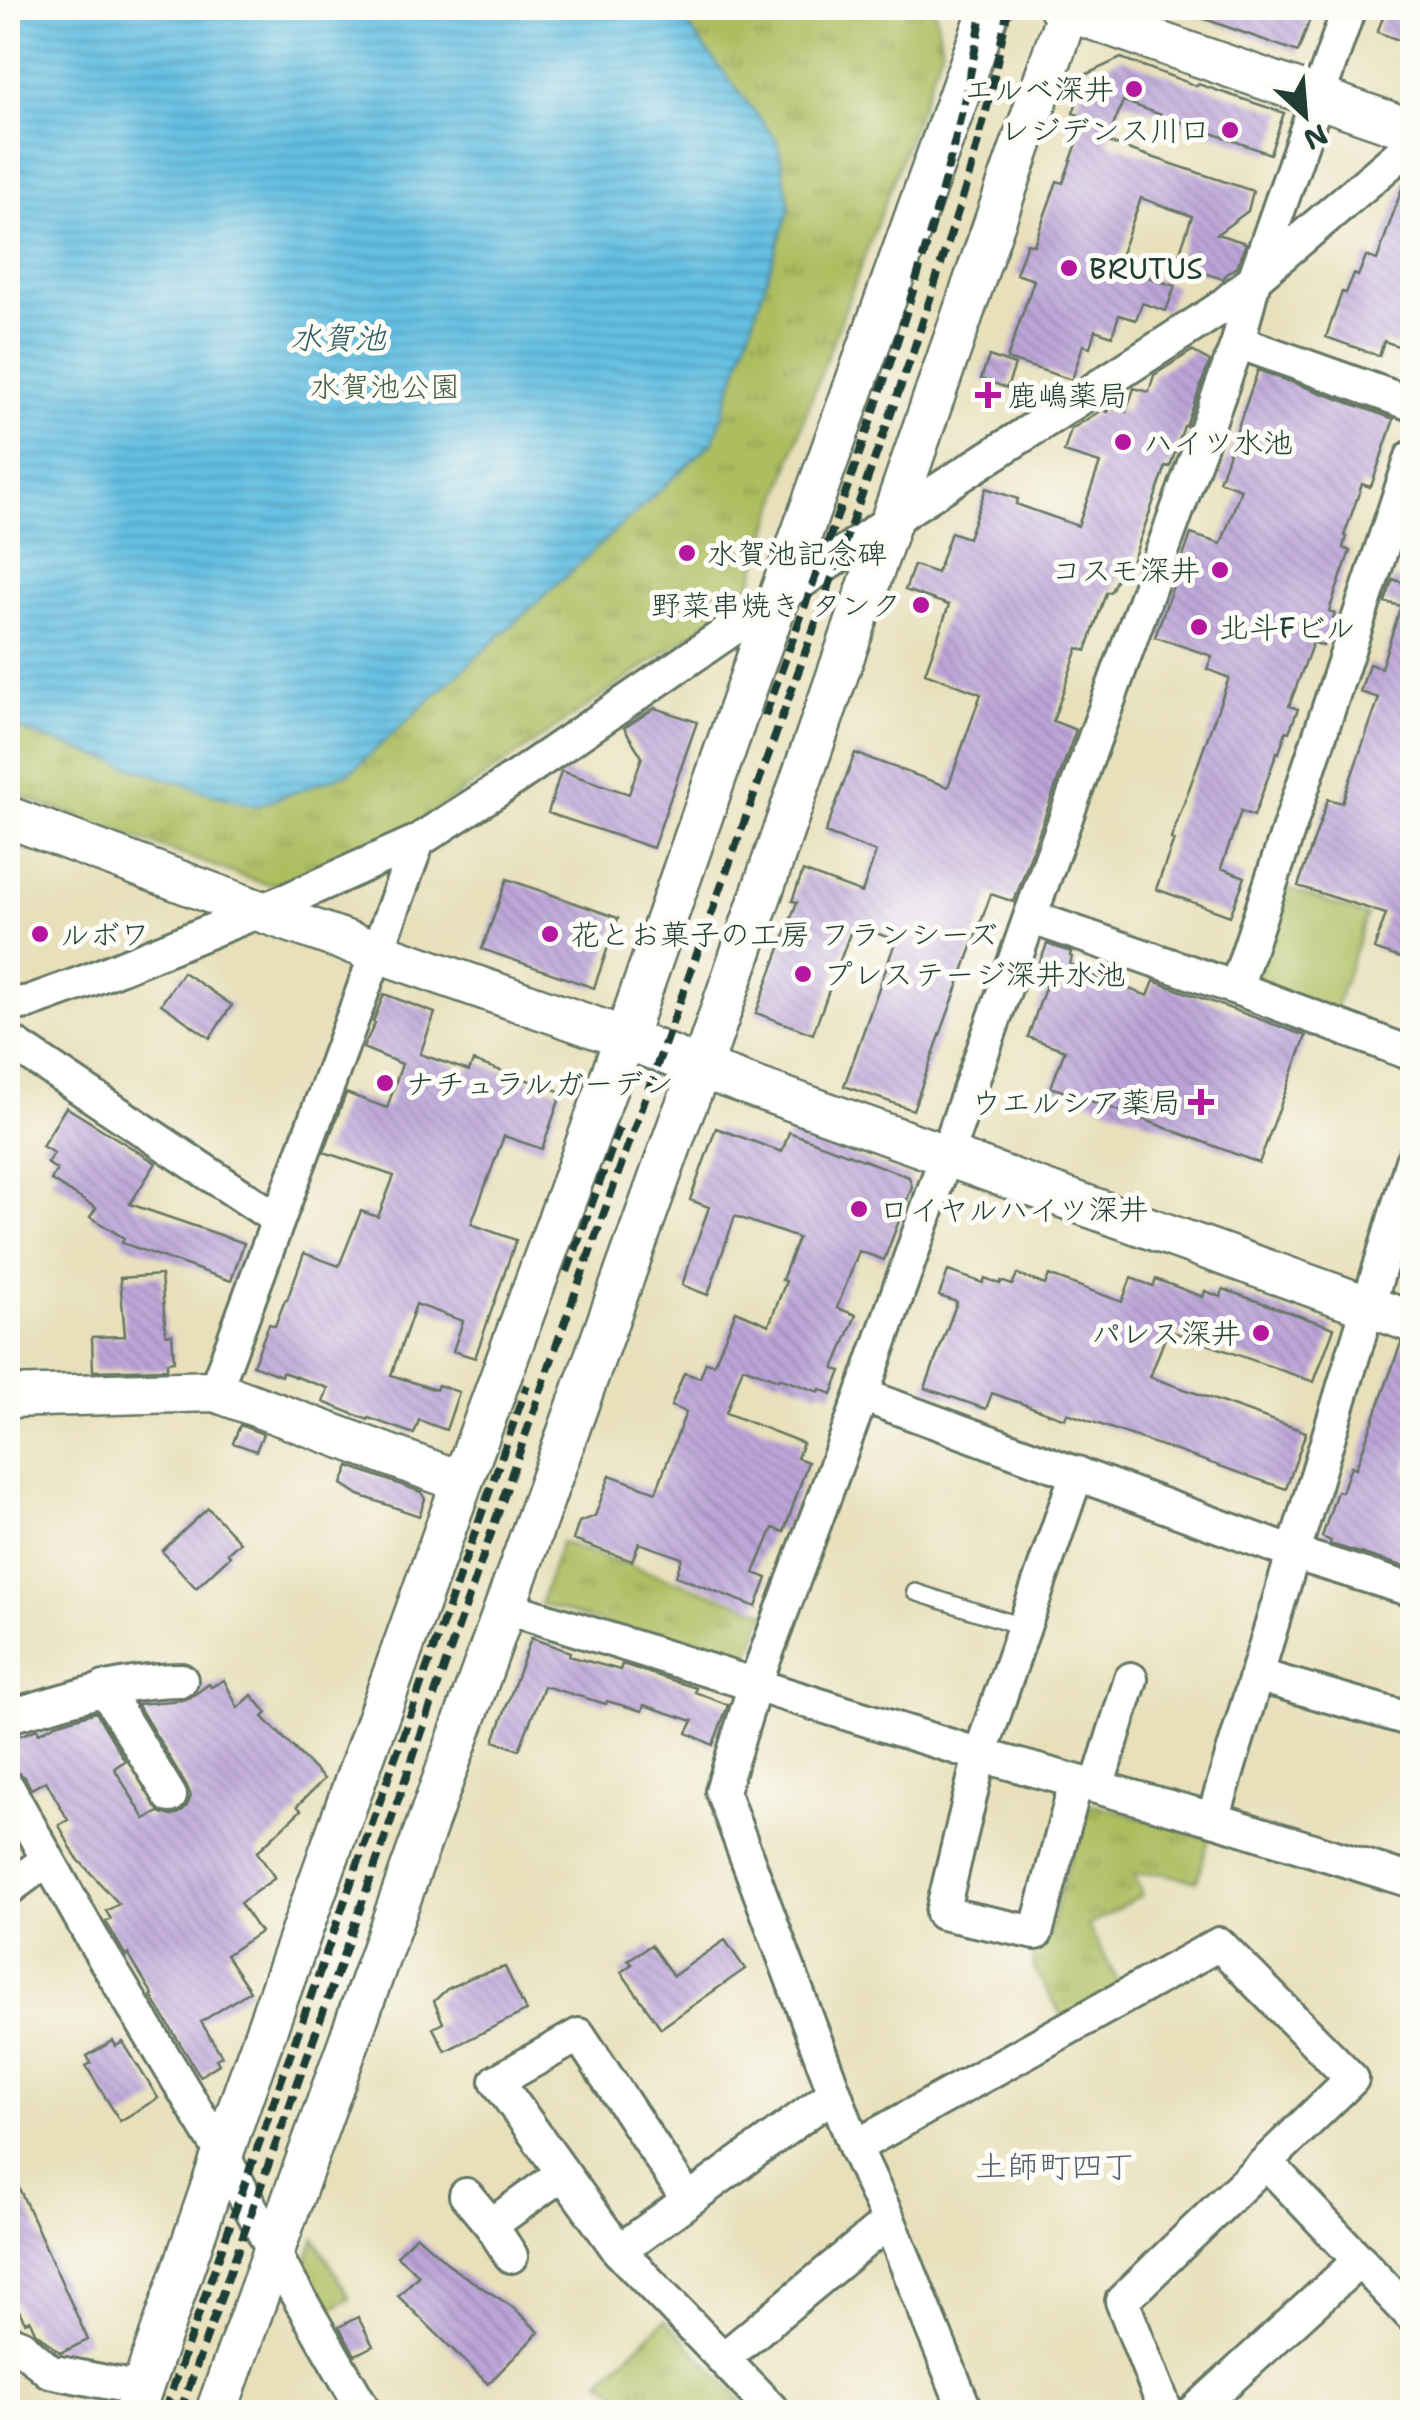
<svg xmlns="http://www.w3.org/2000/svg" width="1420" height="2420" font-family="'Shantell Sans','Klee One',sans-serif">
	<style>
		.grass { fill: #adbe61; stroke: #667e4a; stroke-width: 2.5 }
		.park { fill: url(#park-tufts); stroke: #667e4a; stroke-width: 2.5 }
		.water { fill: url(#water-rules); stroke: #427e8b; stroke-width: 2.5 }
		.building { fill: url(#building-back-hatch) }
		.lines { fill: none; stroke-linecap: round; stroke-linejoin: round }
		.service-casing { stroke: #657663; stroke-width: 20 }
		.minor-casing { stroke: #657663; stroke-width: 38 }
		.tertiary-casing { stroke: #657663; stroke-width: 45 }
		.service { stroke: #fff; stroke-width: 15 }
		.minor { stroke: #fff; stroke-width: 32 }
		.tertiary { stroke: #fff; stroke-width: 40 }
		.rail { stroke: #1f3d34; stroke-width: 8; stroke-dasharray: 15 8; stroke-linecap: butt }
		.poi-dot { fill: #b5179e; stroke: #fdfcf7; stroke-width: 4 }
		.labels { text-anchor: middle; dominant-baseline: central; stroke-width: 10; stroke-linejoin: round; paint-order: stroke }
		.poi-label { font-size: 30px; fill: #1f3d34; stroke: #fdfcf7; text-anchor: start }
		.park-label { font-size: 30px; fill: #425d3f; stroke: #fdfcf7 }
		.water-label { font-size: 32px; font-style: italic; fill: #305e60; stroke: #fdfcf7 }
		.neighbourhood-label { font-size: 32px; fill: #56616e; stroke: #fdfcf7 }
	</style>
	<defs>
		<pattern id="park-tufts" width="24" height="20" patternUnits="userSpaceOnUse" patternTransform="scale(2.5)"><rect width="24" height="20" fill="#adbe61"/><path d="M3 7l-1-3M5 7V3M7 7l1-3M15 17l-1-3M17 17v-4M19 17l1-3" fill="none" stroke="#8c9c51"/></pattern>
		<pattern id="water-rules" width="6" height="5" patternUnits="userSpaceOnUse" patternTransform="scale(2.5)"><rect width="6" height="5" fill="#64bfe2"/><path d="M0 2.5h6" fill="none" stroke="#529cb8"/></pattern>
		<pattern id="building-back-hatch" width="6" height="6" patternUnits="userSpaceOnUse" patternTransform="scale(2.5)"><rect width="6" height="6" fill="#bda5d9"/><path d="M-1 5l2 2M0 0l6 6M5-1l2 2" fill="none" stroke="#9988b1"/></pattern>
	</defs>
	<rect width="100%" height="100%" fill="#fdfcf7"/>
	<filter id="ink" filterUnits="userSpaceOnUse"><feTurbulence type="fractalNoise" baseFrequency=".01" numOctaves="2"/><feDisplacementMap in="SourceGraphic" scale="20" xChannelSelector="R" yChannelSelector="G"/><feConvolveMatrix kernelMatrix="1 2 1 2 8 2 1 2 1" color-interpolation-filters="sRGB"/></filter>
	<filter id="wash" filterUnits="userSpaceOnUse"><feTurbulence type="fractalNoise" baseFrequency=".0048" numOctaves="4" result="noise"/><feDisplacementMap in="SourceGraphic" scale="40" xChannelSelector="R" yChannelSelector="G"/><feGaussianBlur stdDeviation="2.25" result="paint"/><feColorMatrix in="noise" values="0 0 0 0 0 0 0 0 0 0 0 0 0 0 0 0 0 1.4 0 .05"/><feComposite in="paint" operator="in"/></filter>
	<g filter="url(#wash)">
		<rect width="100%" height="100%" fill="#e8e0bb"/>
		<path class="grass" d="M1284,887L1367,916L1334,1012L1261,986L1256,973Z
			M315,2238L350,2298L323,2314L301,2275Z"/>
		<path class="park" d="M8,8H935L942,49L805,416L747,596L402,834L280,884H267L247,878L8,792Z
			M561,1542L766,1612L748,1658L738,1664L540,1604Z
			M1094,1804L1209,1838L1197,1881L1160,1873L1134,1875L1142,1895L1088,1926L1121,1987L1064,2020L1033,1967L1034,1948L1044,1951L1084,1809Z
			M665,2320L754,2412H655L633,2397L625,2399L601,2380Z"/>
		<path class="water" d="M8,8H674L778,142L790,207L714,441L351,772L257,806L218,796L8,726Z"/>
		<g id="blocks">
			<path class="building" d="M1182,8H1314L1298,52L1182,11Z
				M1387,8H1412V45L1377,32Z
				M1121,58L1197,86L1198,84L1284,113L1270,154L1123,101L1107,142L1253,191L1248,211L1217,234L1246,243L1237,267L1228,272L1223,279L1176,264L1192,216L1141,198L1118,262L1122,263L1120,268L1175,286L1166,311L1142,303L1136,320L1119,315L1112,336L1095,330L1090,347L1083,345L1072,380L1007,359L1034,280L1016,274L1027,243L1034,245L1057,181L1063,183L1086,118L1073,113L1087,74Z
				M1412,170V351L1384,341L1379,356L1326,337L1342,292L1346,293L1354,274L1358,276L1366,256L1377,260L1407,174Z
				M1192,351L1210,361L1186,426H1184L1170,467L1166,466L1129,571L1122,568L1111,591L1106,593L1086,651L1078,648L1053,721L1076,730L1014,902L991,894L913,1110L844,1086L896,940L853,925L813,1034L756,1013L797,902L792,901L803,871L862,893L876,852L825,833L855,753L948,787L981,694L925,673L949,605L905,590L914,565L937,573L951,532L968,538L986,488L1018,499L1016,504L1078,526L1100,463L1064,452L1071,429L1102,410L1108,412L1110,407L1126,412L1134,388L1149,392L1154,375Z
				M989,356L1015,365L1007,388L981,379Z
				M1258,370L1394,419L1372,484L1370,487L1362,484L1344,536L1346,537L1343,548L1350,551L1329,611L1335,613L1323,646L1313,642L1289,706L1298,709L1289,732L1286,731L1279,753L1277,752L1254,816L1241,811L1221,868L1245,877L1230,916L1156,889L1174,840L1171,839L1229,678L1207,669L1212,656L1155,637L1191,534L1221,544L1241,489L1219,481Z
				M1393,579L1412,586V962L1374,949L1386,914L1298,886L1328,799L1342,803L1379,698L1360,692L1369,664L1381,668L1401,606L1385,602Z
				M655,708L697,722L653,848L548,813L561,771L629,794L642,757L624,728Z
				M507,879L618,918L594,988L482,949Z
				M1047,944L1071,952L1070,956L1072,957L1070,964L1089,970L1088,974L1148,996L1154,981L1306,1036L1259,1163L1145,1120L1051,1087L1065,1050L1028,1037L1046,985L1033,980Z
				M183,972L232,1005L210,1038L161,1004Z
				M384,994L435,1013L420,1054L469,1071L473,1061L562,1092L542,1149L504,1136L471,1224L516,1240L475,1358L453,1351L463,1321L416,1304L391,1375L436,1390L438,1385L459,1392L446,1430L419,1420L414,1434L369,1418L368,1420L323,1402L328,1388L282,1372L281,1376L253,1365L269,1324L275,1326L285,1300H287L304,1253L339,1266L361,1211L378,1217L394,1176L324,1152L346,1093L387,1108L402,1064L363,1048L375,1023L373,1022Z
				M66,1107L156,1163L130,1204L244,1243L231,1281L122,1243L124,1238L90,1217L96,1208L51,1180L57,1170L47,1163L54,1153L42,1146Z
				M716,1128L782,1152L789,1132L909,1177L912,1187L884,1260L859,1251L837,1308L856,1315L834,1369L841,1371L832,1394L820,1389L819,1392L779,1378L778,1380L743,1367L726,1413L803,1443L797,1458L808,1462L784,1532L773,1528L754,1573L767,1578L756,1607L676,1576L682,1558L639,1543L632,1561L573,1540L579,1522L595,1516L610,1475L656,1492L686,1412L671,1406L684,1373L700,1378L706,1362L714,1364L736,1311L769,1325L786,1281L782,1280L798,1238L735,1216L708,1295L682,1285L709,1207L690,1200Z
				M948,1271L983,1283L985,1278L1000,1284L1001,1281L1012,1285L1017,1274L1045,1285L1049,1275L1122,1302L1131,1278L1153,1286L1156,1279L1203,1297L1205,1291L1221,1297L1223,1289L1334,1328L1314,1382L1168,1330L1150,1377L1306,1432L1286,1489L1067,1413L1065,1419L992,1393L986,1409L925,1388L957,1302L939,1296Z
				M161,1275L166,1335L172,1334L174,1361L167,1362V1369L93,1371L92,1337L125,1336L120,1278Z
				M1401,1343L1412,1345V1450L1405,1472L1412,1475V1558L1409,1568L1330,1544L1331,1541L1322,1537L1337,1491L1342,1492L1351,1466L1356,1468Z
				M240,1425L263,1434L256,1451L233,1443Z
				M349,1466L421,1492L425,1499L419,1516L359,1495L342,1484Z
				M208,1508L240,1542L228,1553L230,1556L196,1588L162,1551Z
				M531,1638L570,1652L569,1656L620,1670L622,1664L696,1688L695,1692L728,1705L713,1745L687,1733L693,1721L644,1705L642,1711L607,1701L606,1704L544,1686L519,1750L494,1741Z
				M224,1680L238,1708L252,1695L267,1713L263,1717L324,1779L297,1806L301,1810L257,1852L275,1878L240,1903L260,1932L226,1955L250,1991L201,2022L222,2056L216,2059L219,2064L200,2076L151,1996L153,1995L128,1954L126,1956L106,1922L111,1919L106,1911L119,1904L75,1856L59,1825L68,1820L46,1781L31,1789L25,1777L13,1769L8,1759V1740L37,1729L39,1733L56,1724L96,1712L125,1761L114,1768L145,1819L159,1812L171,1816L180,1813L187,1806L191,1796L187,1786L137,1704L183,1700L191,1697L209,1684L211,1687Z
				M725,1940L745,1969L661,2028L621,1972L632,1964L628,1960L651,1945L673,1976Z
				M505,1967L526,2011L445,2051L433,2028L443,2023L434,2001L447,1989L472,1977Z
				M113,2041L116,2046L123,2042L158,2098L120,2121L86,2066L91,2063L87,2056Z
				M8,2164L88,2340L61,2353L35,2332L30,2320L25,2322L8,2290Z
				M416,2235L455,2270L514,2308L539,2332L488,2384L398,2296L419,2275L397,2256Z
				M358,2317L373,2346L355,2355L339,2327Z"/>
		</g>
	</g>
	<g filter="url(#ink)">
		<use href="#blocks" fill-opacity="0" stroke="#657663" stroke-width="2.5"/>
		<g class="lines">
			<g class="service-casing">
				<path id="service" d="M915,1592L1024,1627
					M626,2412L630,2409L634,2412"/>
			</g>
			<g class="minor-casing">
				<path id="minor" d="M1238,342L1412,404
					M1030,917L1236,988L1412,1054
					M1236,988L1412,457
					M8,1005L29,1002L87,981L289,899L418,841L496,791L890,521L1219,309L1412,144
					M8,1040L277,1219
					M215,1391L418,841
					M862,1395L1293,1553L1412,1590
					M505,1607L980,1755L1213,1819L1412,1881
					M1256,1675L1412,1720
					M104,1688L170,1796
					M8,1716C68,1701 118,1680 181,1680
					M1076,1782L1036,1933L942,1913L980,1755L1077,1473
					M1097,1787L1131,1679
					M8,1788L92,1938L223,2155L287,2277L365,2412
					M1213,1819L1412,1161
					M8,1889L47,1860
					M855,2147L1219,1944L1352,2079L1122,2301L1166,2412
					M1267,2163L1412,2316
					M466,2195L491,2225L511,2256
					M688,2200L579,2035L497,2081L619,2251L774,2412
					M491,2225L563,2173
					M619,2251L835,2093
					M8,2341L21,2346L49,2371L142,2389
					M723,2359L889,2221
					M966,2412L889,2221L855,2147L722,1791L755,1684L862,1395L1030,917L1238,342L1254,280L1349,8
					M1194,2412L1360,2260"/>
			</g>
			<g class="tertiary-casing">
				<path id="tertiary" d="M1060,8L1412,130
					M8,817L257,910L625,1038L701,1068L1412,1322
					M8,1397L215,1391L462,1482
					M134,2412L243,2095L462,1482L625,1038L757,658L990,8
					M216,2412L679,1123L701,1068L1069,8"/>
			</g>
			<use href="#service" class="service"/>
			<use href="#minor" class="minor"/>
			<use href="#tertiary" class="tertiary"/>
			<path class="rail" d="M765,716C848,484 940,251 983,8
				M567,1272L620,1126
				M164,2412L527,1385
				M180,2412L372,1875L558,1341L913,352L967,183L990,96L1008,8"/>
		</g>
	</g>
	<g class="poi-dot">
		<circle cx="1134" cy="89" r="10"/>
		<circle cx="1230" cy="130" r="10"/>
		<circle cx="1069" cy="268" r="10"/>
		<path d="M983 380h10v10h10v10h-10v10h-10v-10h-10v-10h10z"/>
		<circle cx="1123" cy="442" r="10"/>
		<circle cx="687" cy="553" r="10"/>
		<circle cx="1220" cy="570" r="10"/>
		<circle cx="921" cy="605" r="10"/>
		<circle cx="1199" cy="627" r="10"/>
		<circle cx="40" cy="934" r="10"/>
		<circle cx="550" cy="934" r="10"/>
		<circle cx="803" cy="974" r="10"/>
		<circle cx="385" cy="1083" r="10"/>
		<path d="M1196 1087h10v10h10v10h-10v10h-10v-10h-10v-10h10z"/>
		<circle cx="859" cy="1209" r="10"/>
		<circle cx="1261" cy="1333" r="10"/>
	</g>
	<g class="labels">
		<g class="poi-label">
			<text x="1114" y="89" text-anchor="end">エルベ深井</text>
			<text x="1210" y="130" text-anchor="end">レジデンス川口</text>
			<text x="1089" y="268">BRUTUS</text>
			<text x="1008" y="395">鹿嶋薬局</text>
			<text x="1143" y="442">ハイツ水池</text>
			<text x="707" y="553">水賀池記念碑</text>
			<text x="1200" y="570" text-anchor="end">コスモ深井</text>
			<text x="901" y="605" text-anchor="end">野菜串焼き タンク</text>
			<text x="1219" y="627">北斗Fビル</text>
			<text x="60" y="934">ルボワ</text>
			<text x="570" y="934">花とお菓子の工房 フランシーズ</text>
			<text x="823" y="974">プレステージ深井水池</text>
			<text x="405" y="1083">ナチュラルガーデン</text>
			<text x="1181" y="1102" text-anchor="end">ウエルシア薬局</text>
			<text x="879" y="1209">ロイヤルハイツ深井</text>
			<text x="1241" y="1333" text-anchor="end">パレス深井</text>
		</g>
		<g class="park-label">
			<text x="385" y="386">水賀池公園</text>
		</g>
		<g class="water-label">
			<text x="338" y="337">水賀池</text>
		</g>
		<g class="neighbourhood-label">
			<text x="1055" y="2165">土師町四丁</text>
		</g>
	</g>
	<rect width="1420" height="2420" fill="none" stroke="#fdfcf7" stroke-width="40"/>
	<g transform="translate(1305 115) rotate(154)" stroke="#fdfcf7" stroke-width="8" paint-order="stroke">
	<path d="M0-8L18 38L0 25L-18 38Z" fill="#1f3d34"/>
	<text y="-15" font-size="28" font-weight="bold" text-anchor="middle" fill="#1f3d34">N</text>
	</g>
</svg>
